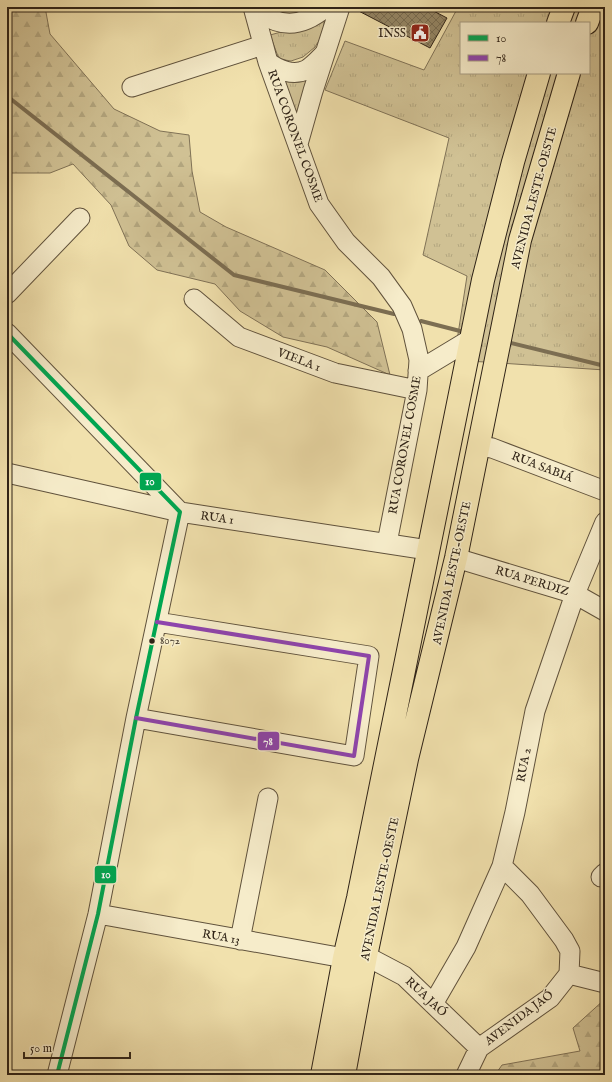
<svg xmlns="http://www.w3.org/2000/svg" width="612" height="1082" font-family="'IM FELL English',serif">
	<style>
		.grass { fill: url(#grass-tufts); stroke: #807256; fill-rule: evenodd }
		.forest { fill: url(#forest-firs); stroke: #807256 }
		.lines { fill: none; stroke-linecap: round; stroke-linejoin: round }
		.stream { stroke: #7c6e52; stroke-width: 4 }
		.building { fill: url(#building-cross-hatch); stroke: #2f2317 }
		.minor-casing { stroke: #60523c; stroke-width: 21 }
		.major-casing { stroke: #2f2317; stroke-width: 24 }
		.minor { stroke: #f6ecca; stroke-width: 19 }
		.major { stroke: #f1e1ad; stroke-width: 22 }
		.bus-1-casing { stroke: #f6ecca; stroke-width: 7 }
		.bus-2-casing { stroke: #f6ecca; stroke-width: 7 }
		.bus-1 { stroke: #00a651; stroke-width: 4 }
		.bus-2 { stroke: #8e44ad; stroke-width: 4 }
		.bus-dot { fill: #2f2317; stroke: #f6ecca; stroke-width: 1.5 }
		.labels { text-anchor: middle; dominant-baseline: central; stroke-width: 3; stroke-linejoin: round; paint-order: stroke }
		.bus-label { font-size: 11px; fill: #2f2317; stroke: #f6ecca; text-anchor: start }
		.poi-label { font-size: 12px; fill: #2f2317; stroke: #f6ecca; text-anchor: end }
		.street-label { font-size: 12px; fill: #2f2317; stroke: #f6ecca }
		.line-badge { stroke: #f6ecca; stroke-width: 1.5 }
		.badge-label { font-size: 11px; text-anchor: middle; font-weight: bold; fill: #fff }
	</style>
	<defs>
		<pattern id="grass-tufts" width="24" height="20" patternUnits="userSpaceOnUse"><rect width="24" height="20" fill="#d0c194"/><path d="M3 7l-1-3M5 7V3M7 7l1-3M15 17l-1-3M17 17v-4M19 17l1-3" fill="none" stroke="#b3a67f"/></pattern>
		<pattern id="forest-firs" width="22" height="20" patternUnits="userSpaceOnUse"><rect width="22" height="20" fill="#d0c194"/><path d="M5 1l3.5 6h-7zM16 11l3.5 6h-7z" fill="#b3a67f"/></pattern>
		<pattern id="building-cross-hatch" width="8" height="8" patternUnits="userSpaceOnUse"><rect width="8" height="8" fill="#948665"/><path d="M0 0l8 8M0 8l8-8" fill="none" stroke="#796d52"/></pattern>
	</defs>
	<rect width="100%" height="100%" fill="#f1e1ad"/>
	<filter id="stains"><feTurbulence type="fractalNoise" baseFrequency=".005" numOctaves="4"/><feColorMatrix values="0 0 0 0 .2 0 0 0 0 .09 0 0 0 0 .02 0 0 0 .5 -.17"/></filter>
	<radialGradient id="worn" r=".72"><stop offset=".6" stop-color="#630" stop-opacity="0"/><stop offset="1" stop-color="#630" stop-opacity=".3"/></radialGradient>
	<path class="grass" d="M447,7H596L605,32V370L454,360L467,276L423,255L449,138L325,90L345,41L424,70L456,11ZM461,23H589V73H461Z
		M324,17V33L315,47L303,57L291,61L279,59L270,35L296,28Z
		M310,72L296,129L277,74Z"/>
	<path class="forest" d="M7,7H45L50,34L114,109L160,131L189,135L192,171L200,212L226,227L325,270L377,322L390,375L327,347L283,337L240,311L215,284L157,270L129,246L111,205L73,164L50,173H7Z
		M605,999V1075H495L502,1065L580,1051L573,1028Z"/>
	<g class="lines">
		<path class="stream" d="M7,96L234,275L394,314
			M421,321L464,332
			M507,342L605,366"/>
	</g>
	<path class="building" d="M351,7H426L447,18L430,48Z"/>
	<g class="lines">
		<g class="minor-casing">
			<path id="minor" d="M253,7L268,62L319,204L346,242L381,277L402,306L412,329L419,360L417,390L387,543
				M253,8C279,28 300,29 326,7
				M268,62C278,70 293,76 306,70C313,66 320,58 325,53
				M132,87L263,45
				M298,144L313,91L340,7
				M7,294L80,218
				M194,299L239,337L335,373L417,390
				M7,333L180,512L136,718L98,914L57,1075
				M418,371L471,339
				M479,446L492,448L605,491
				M7,473L180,512L428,550
				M456,558L575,594L605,611
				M136,718L354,756L369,656L157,622
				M601,877L605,873
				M98,914L344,958
				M240,940L268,798
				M366,956L404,976L479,1048
				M569,974L605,983
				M433,1004L466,947L502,866L515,812L535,711L575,594L605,522
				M466,1075L479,1048L550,998L569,974L570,951L564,940L530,894L502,866"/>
		</g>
		<g class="major-casing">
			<path id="major" d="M558,23L564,7
				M587,23L593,7
				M322,1075L344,958L358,898L483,280L513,162L539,73
				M344,1075L366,956L407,759L456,558L520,240L569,73"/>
		</g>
		<use href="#minor" class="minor"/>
		<use href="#major" class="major"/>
		<g class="bus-1-casing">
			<path id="bus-1" d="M7,333L180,512L136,718L98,914L57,1075"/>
		</g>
		<g class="bus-2-casing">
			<path id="bus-2" d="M136,718L354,756L369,656L157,622"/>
		</g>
		<use href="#bus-1" class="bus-1"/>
		<use href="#bus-2" class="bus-2"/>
	</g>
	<defs>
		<g id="civic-square" transform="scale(1)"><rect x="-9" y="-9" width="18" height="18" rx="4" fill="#8f2418" stroke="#f6ecca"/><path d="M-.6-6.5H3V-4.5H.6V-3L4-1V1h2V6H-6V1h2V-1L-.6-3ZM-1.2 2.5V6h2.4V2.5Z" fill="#fff"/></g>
	</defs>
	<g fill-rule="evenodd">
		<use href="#civic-square" x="420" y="33"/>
	</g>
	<circle class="bus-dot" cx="152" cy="641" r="3.5"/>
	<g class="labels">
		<g class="bus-label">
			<text x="160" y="641">8072</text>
		</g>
		<g class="poi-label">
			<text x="406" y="33">INSS</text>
		</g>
		<g class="street-label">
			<text transform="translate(295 136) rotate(70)">RUA CORONEL COSME</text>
			<text transform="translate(534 198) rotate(-75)">AVENIDA LESTE-OESTE</text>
			<text transform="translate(299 360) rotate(21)">VIELA 1</text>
			<text transform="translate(405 445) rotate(-80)">RUA CORONEL COSME</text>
			<text transform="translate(542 467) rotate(21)">RUA SABIÁ</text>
			<text transform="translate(217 518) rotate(8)">RUA 1</text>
			<text transform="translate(452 573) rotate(-78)">AVENIDA LESTE-OESTE</text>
			<text transform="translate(532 581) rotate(17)">RUA PERDIZ</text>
			<text transform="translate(524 765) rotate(-79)">RUA 2</text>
			<text transform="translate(380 889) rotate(-78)">AVENIDA LESTE-OESTE</text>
			<text transform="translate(221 937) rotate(10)">RUA 13</text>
			<text transform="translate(426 997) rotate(43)">RUA JAÓ</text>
			<text transform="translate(519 1018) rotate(-37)">AVENIDA JAÓ</text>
		</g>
	</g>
	<g class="line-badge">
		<rect x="139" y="472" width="23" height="19" rx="4" fill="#00a651"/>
		<rect x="257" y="731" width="23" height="20" rx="4" fill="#8e44ad"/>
		<rect x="94" y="865" width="23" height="19" rx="4" fill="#00a651"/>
	</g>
	<g class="badge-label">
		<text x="150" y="485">10</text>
		<text x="268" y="745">78</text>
		<text x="106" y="878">10</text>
	</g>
	<rect width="612" height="1082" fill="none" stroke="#f1e1ad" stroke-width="24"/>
	<rect x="8" y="8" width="596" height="1066" fill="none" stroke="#2f2317" stroke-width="2"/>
	<rect x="12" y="12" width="588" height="1058" fill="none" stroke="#2f2317"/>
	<rect x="460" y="22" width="130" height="52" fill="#f6ecca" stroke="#a69c82"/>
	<rect x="468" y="35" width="20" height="6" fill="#00a651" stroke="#a69c82"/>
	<text x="496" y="42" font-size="12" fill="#2f2317">10</text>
	<rect x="468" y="55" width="20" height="6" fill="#8e44ad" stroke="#a69c82"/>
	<text x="496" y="62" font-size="12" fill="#2f2317">78</text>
	<path d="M24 1052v6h106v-6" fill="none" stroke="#2f2317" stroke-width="2"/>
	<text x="30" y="1052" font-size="12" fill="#2f2317" stroke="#f6ecca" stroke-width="3" paint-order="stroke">50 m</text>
	<rect width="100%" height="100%" filter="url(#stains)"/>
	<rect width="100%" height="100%" fill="url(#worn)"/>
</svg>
